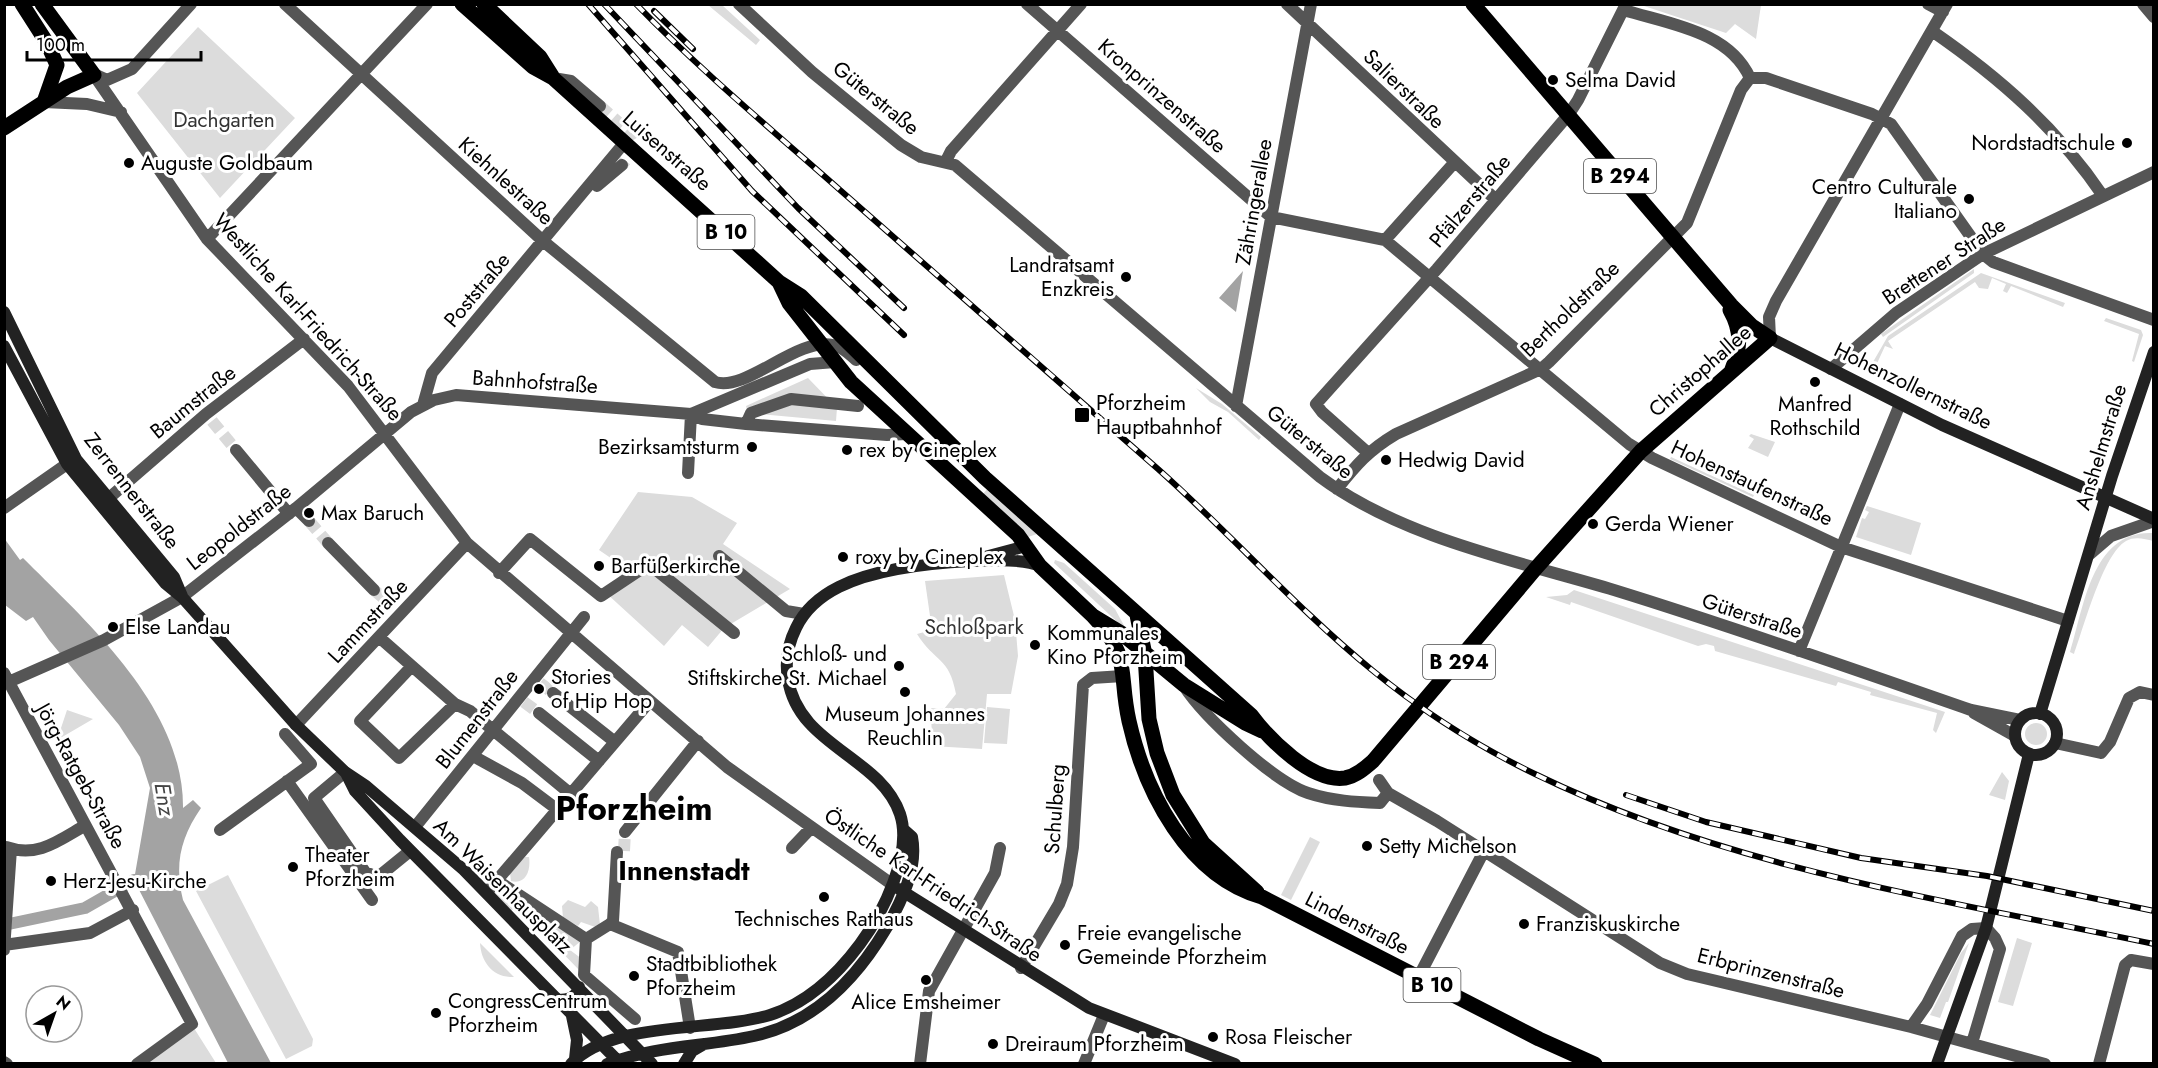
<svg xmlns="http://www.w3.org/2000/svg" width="2158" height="1068" font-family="Jost,sans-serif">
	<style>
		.green { fill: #dcdcdc }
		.water { fill: #a3a3a3 }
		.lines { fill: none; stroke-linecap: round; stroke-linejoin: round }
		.canal { stroke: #a3a3a3; stroke-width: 12 }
		.street-tunnel { stroke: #d9d9d9; stroke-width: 12; stroke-dasharray: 12 6; stroke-linecap: butt }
		.street { stroke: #555; stroke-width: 12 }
		.secondary { stroke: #222; stroke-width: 12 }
		.primary { stroke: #000; stroke-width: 15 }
		.rail-casing { stroke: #000; stroke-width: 6 }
		.rail { stroke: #fff; stroke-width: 4; stroke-dasharray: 11; stroke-linecap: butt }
		.poi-dot { fill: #000; stroke: #fff; stroke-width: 2 }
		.labels { text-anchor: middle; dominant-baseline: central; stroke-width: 6; stroke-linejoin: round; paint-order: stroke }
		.shield { fill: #fff; stroke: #4c4c4c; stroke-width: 1.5 }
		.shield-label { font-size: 20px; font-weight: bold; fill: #000 }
		.poi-label { font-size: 21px; fill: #000; stroke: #fff; text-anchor: start }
		.street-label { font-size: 21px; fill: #000; stroke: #fff }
		.park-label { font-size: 21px; fill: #333; stroke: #fff }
		.water-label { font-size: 22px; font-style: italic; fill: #444; stroke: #fff }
		.district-label { font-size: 27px; font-weight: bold; fill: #000; stroke: #fff }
		.town-label { font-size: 33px; font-weight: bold; fill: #000; stroke: #fff }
	</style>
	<rect width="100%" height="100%" fill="#fff"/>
	<path class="green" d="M708,5H722L760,40L756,45Z
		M1641,5H1761L1756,39L1735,24L1726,33Z
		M198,27L295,118L220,198L137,93Z
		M1974,269V273L1883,337L1881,334Z
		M1981,273L2065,303L2063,307L2011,286L2007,293L2003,291L2006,284L1992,278L1988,289L1979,288L1975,282L1888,341L1893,349L1885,346L1874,370L1900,384L1874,373L1869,364L1870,361L1873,362L1888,336Z
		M2106,318L2141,330L2143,335L2134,362L2132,361L2139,334L2104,321Z
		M808,378L837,408L836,421L748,413L746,406Z
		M1196,388L1222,404L1261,437L1259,440L1228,412L1210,402Z
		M1751,434L1775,442L1768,457L1748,448L1754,439L1749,436Z
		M1671,457L1754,495L1753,497L1670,459Z
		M988,488L1037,534L1028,537L983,494Z
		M638,492L692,497L737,523L723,544L790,589L724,628L708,647L682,625L664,646L606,593L623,572L621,565L599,550Z
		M1867,506L1921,523L1911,555L1856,537L1862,518L1865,519L1869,512L1865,510Z
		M2153,533V541C2145,539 2135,536 2126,541C2103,554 2084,627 2074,654L2070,652C2084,607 2092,530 2153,533Z
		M1055,560L1064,563L1115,609L1127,631L1054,563Z
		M1004,575L1015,620L1018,656L1011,694H987L982,749L932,746L931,708L944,709L956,694C949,656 935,663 917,634L932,630L925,581Z
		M1574,590L1945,712L1936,733L1933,730L1937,713L1870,695L1871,692L1838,682L1836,686L1715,651L1714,646L1706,644L1698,646L1571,602L1570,605L1546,597L1567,595Z
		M987,707L1010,709L1007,744L984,743Z
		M67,710L93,719L57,740Z
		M2025 734a11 11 0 1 1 22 0a11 11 0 1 1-22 0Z
		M2002,772L2009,781L2005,800L1989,795Z
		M1310,837L1320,842L1291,900L1281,895Z
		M525,857H529C531,870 526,885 511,881L510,873Z
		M228,875L313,1039L312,1046L286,1059L196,891Z
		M501,887L581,941L570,950L582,959L581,972L517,906L511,911L493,893Z
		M568,900L585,907L591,901L598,907L600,925L598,928L581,922L578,926L563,918L562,906Z
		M2017,938L2032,943L2013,1006L1998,1002Z
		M480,943L514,977C493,978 481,962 480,943Z
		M1969,943L1948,1002H1946L1940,1018L1930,1015L1961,953Z
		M192,1025L216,1063L141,1064Z"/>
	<path class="water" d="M1243,271L1236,312L1219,298Z
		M4,538L20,560L23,558C89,624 184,708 183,808L193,800L201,808C181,837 174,864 183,900L271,1063H228L134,880L150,788L140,757L119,725L49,640L33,617L26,621L5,605Z"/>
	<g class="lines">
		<path class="canal" d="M4,925L85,908L134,880H150"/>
		<path class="street-tunnel" d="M600,106L629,132L635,142L631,153L622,165
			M212,421L236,450
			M309,521L328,543
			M374,590L394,607
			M540,683L553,693
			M524,702L539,713
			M624,851L625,832"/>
		<path class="street" d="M285,4L543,241L715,382C747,392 796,337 833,345C843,347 849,354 856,360
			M739,4L812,72L901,145L921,157L955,165L1320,477C1402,538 1517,561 1614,590C1734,627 1853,669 1971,710L2020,720
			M1027,4L1271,217L1385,240L1629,444L1652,458L1841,547L2068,621
			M1287,4L1496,200
			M1928,4L1943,12
			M2143,4L2154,17
			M1624,10C1669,24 1729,31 1750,78
			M1932,31C2000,78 2057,128 2103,196
			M94,75L207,239L348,386L467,543L727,767L893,885
			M96,75L107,80L132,69L191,4
			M553,78L571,81L600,106
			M1750,78H1766L1872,114L1891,124L1983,254L1993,262L2154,320
			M44,102L87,104L121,112
			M946,161L951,151L1081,4
			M597,186L622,165
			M207,239L427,4
			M1385,240L1454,163
			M1770,338L1769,317L1776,301L1947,4
			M1831,369L1896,313L1983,254L2154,172
			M423,405L432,373L625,142
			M1236,406L1311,4
			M691,414L702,419L746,424L887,435L906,434
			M746,424L751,413L791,399L858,406
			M236,450L289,514
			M1367,452L1322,412L1316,404L1437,269L1569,114L1578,100L1626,4
			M688,473L691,414
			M1337,489C1356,465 1369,450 1396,434L1541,369L1549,362L1687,223L1741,90L1750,78
			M109,498L206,414L304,339
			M4,508L67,464
			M296,508L309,521
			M328,543L374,590
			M2090,554L2111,536L2154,521
			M719,556L786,611L804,614
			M499,573L530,539L601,596L649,564L734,633
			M380,638L455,704L470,711L572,795
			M1799,651L1900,404
			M412,666L360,721L399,758L455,704
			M4,673L192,1024L137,1064
			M4,684L104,640L182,597L296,508L411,412L434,400L456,395L691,414L810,364L835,362
			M1184,686C1204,717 1273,781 1308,793C1332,801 1356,802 1380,803L1388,793
			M553,693L615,742
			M539,713L599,761
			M1974,713L2015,736
			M296,725L467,543
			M2055,743L2101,753L2110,742L2129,698L2140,692L2154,695
			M473,756L522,783L558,810
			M345,772L314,798L365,872L378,877L410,851
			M1379,780L1388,793L1437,821L1660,963L1687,974L1911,1027L2045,1064
			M287,781L372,900
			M415,827L584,617
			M220,830L311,764L285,734
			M625,832L698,741
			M6,847C37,858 58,841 84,826
			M792,848L811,828
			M498,881L586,939L584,975L635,1019
			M487,892L650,701
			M610,924L613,921L617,852
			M586,939L610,924L678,952L690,1028
			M4,945L90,933L133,910
			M4,950L11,849
			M1021,968L1059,904L1067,884L1073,847L1083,685L1092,678L1123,676
			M1418,978L1484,851
			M1911,1027L1927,1004L1962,936L1972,929L1986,928L1995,938L2000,949L1972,1043
			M4,1062L7,1064
			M920,1064L929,991L995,873L1000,848
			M1084,1064L1104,1015
			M2099,1064L2125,965L2131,960L2154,964"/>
		<path class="secondary" d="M4,312L76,459L174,577L182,596
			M1770,338L1942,425L2154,519
			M4,346L67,464L165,583L182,597L296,725L345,772L366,786L464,870L652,1064
			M981,558L1026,546
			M2015 734a21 21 0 1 1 42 0a21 21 0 1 1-42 0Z
			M2040,714L2112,476L2154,352
			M346,773L355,791L400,840L621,1064
			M899,889L1089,1008L1235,1064
			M558,1000C568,1000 576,998 579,987
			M572,1016L577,1040L575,1059
			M571,1064C612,1020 714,1032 770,1015C807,1003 837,975 860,944C883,913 913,853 900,814C880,756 798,746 788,679C785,662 788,644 796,628C814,590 859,576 897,569C926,564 1016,554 1040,566
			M607,1064C658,1045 703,1047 754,1036C814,1023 857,978 887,927C902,900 918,868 912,837L903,829
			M684,1064L692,1051L704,1044
			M1937,1064L1986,928L2029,754"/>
		<path class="primary" d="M22,4L47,43L57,65L44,102
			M462,4L533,67L553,78L779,282L801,296L985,478L1251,715C1269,739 1312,783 1345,778C1356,776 1365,768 1373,761L1537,567L1641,451L1770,338L1752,326L1731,305L1473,4
			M484,4L540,57L552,76
			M4,128L67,87L94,75L42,4
			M779,282L789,303L851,382L1018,535L1040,566L1093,616L1121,633L1184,685L1245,723L1262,731
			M1730,310C1743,333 1740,349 1731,372
			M1137,615L1145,655L1149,719L1157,753L1173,795L1203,843L1257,892
			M1093,616C1132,657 1118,672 1129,721C1145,792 1188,876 1262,897L1539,1039L1595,1064"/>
		<g class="rail-casing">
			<path id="rail" d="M588,4L752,191L904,335
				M604,4L798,208L904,308
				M636,4C700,70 771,129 840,190C946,283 1052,376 1158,469C1231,534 1296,608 1372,670C1422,711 1477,746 1535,774C1728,868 1945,900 2154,944
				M654,11L693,49
				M1626,795L1706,822L1861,858L1987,876L2154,911"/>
		</g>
		<use href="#rail" class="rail"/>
	</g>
	<g class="poi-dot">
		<circle cx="1553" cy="80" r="6"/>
		<circle cx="2127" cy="143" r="6"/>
		<circle cx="129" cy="163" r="6"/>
		<circle cx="1969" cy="199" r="6"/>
		<circle cx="1126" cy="277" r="6"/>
		<circle cx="1815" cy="382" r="6"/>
		<rect x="1074" y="407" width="16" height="16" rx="3"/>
		<circle cx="752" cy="447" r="6"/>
		<circle cx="847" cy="450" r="6"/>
		<circle cx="1386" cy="460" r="6"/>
		<circle cx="309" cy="513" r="6"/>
		<circle cx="1593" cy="524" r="6"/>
		<circle cx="843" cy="557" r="6"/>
		<circle cx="599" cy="566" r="6"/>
		<circle cx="113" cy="627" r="6"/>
		<circle cx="1035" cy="645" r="6"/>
		<circle cx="899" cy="666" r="6"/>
		<circle cx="539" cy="689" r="6"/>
		<circle cx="905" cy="692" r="6"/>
		<circle cx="1367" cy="846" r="6"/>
		<circle cx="293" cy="867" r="6"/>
		<circle cx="51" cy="881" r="6"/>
		<circle cx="824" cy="897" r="6"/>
		<circle cx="1524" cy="924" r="6"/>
		<circle cx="1065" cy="945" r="6"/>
		<circle cx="634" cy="976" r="6"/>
		<circle cx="926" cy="980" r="6"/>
		<circle cx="436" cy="1013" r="6"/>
		<circle cx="1213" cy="1037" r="6"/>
		<circle cx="993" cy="1044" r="6"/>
	</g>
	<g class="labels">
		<g class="shield">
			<rect x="1584" y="159" width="72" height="34" rx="4.5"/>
			<rect x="697.5" y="215" width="57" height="34" rx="4.5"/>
			<rect x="1423" y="645" width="72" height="34" rx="4.5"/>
			<rect x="1403.5" y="968" width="57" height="34" rx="4.5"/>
		</g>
		<g class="shield-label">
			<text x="1620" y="176">B 294</text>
			<text x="726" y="232">B 10</text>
			<text x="1459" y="662">B 294</text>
			<text x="1432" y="985">B 10</text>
		</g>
		<g class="poi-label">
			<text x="1565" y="80">Selma David</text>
			<text x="2115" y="143" text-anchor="end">Nordstadtschule</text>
			<text x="141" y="163">Auguste Goldbaum</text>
			<text x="1957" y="187" text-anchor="end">Centro Culturale<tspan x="1957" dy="24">Italiano</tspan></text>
			<text x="1114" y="265" text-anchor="end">Landratsamt<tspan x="1114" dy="24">Enzkreis</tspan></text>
			<text x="1096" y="403">Pforzheim<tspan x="1096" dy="24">Hauptbahnhof</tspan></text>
			<text x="1815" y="404" text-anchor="middle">Manfred<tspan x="1815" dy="24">Rothschild</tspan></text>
			<text x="740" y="447" text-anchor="end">Bezirksamtsturm</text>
			<text x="859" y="450">rex by Cineplex</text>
			<text x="1398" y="460">Hedwig David</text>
			<text x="321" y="513">Max Baruch</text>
			<text x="1605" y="524">Gerda Wiener</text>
			<text x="855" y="557">roxy by Cineplex</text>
			<text x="611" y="566">Barfüßerkirche</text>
			<text x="125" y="627">Else Landau</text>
			<text x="1047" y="633">Kommunales<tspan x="1047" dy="24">Kino Pforzheim</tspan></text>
			<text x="887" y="654" text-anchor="end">Schloß- und<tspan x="887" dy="24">Stiftskirche St. Michael</tspan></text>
			<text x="551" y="677">Stories<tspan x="551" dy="24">of Hip Hop</tspan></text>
			<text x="905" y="714" text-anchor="middle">Museum Johannes<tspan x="905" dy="24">Reuchlin</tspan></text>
			<text x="1379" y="846">Setty Michelson</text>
			<text x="305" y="855">Theater<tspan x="305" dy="24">Pforzheim</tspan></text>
			<text x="63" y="881">Herz-Jesu-Kirche</text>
			<text x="824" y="919" text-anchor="middle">Technisches Rathaus</text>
			<text x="1536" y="924">Franziskuskirche</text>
			<text x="1077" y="933">Freie evangelische<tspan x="1077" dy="24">Gemeinde Pforzheim</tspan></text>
			<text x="646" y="964">Stadtbibliothek<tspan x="646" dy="24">Pforzheim</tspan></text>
			<text x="448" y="1001">CongressCentrum<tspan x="448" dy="24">Pforzheim</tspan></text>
			<text x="926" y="1002" text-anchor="middle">Alice Emsheimer</text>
			<text x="1225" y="1037">Rosa Fleischer</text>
			<text x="1005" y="1044">Dreiraum Pforzheim</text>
		</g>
		<g class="street-label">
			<text transform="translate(1404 89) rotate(44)">Salierstraße</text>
			<text transform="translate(1162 96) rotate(41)">Kronprinzenstraße</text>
			<text transform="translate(876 98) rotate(39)">Güterstraße</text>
			<text transform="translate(667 151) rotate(41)">Luisenstraße</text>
			<text transform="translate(506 181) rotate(42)">Kiehnlestraße</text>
			<text transform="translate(1470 201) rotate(-50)">Pfälzerstraße</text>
			<text transform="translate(1254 202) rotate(-80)">Zähringerallee</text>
			<text transform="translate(1944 261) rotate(-33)">Brettener Straße</text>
			<text transform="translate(477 290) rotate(-50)">Poststraße</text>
			<text transform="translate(1570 309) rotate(-44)">Bertholdstraße</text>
			<text transform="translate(308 317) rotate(48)">Westliche Karl-Friedrich-Straße</text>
			<text transform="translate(1700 371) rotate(-41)">Christophallee</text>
			<text transform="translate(535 382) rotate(4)">Bahnhofstraße</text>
			<text transform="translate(1913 386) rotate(26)">Hohenzollernstraße</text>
			<text transform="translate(193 402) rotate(-39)">Baumstraße</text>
			<text transform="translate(1310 442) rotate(39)">Güterstraße</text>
			<text transform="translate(2101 447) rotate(-73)">Anshelmstraße</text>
			<text transform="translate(1752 483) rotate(25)">Hohenstaufenstraße</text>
			<text transform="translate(132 491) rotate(52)">Zerrennerstraße</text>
			<text transform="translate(239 527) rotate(-38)">Leopoldstraße</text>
			<text transform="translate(1752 616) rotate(18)">Güterstraße</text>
			<text transform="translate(368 621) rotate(-47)">Lammstraße</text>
			<text transform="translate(477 719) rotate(-52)">Blumenstraße</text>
			<text transform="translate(81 776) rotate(61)">Jörg-Ratgeb-Straße</text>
			<text transform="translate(1055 809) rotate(-86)">Schulberg</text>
			<text transform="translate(933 885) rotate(34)">Östliche Karl-Friedrich-Straße</text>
			<text transform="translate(503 886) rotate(44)">Am Waisenhausplatz</text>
			<text transform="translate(1357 923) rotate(27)">Lindenstraße</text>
			<text transform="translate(1771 973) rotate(14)">Erbprinzenstraße</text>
		</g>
		<g class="park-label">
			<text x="224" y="120">Dachgarten</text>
			<text x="974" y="627">Schloßpark</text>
		</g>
		<g class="water-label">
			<text transform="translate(165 799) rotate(81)">Enz</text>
		</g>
		<g class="district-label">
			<text x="684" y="870">Innenstadt</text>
		</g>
		<g class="town-label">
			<text x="634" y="808">Pforzheim</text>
		</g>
	</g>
	<rect width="2158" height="1068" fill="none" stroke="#000000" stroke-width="12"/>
	<g transform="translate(54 1014) rotate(40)"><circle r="28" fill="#ffffff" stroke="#999999" stroke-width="1.5"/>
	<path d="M0-4.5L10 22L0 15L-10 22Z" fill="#000000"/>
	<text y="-9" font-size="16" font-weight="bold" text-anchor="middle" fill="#000000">N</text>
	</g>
	<path d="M27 51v9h174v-9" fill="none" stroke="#000000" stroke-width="3"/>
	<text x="36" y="51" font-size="18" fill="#000000" stroke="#ffffff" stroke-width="4.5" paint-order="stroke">100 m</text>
</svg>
